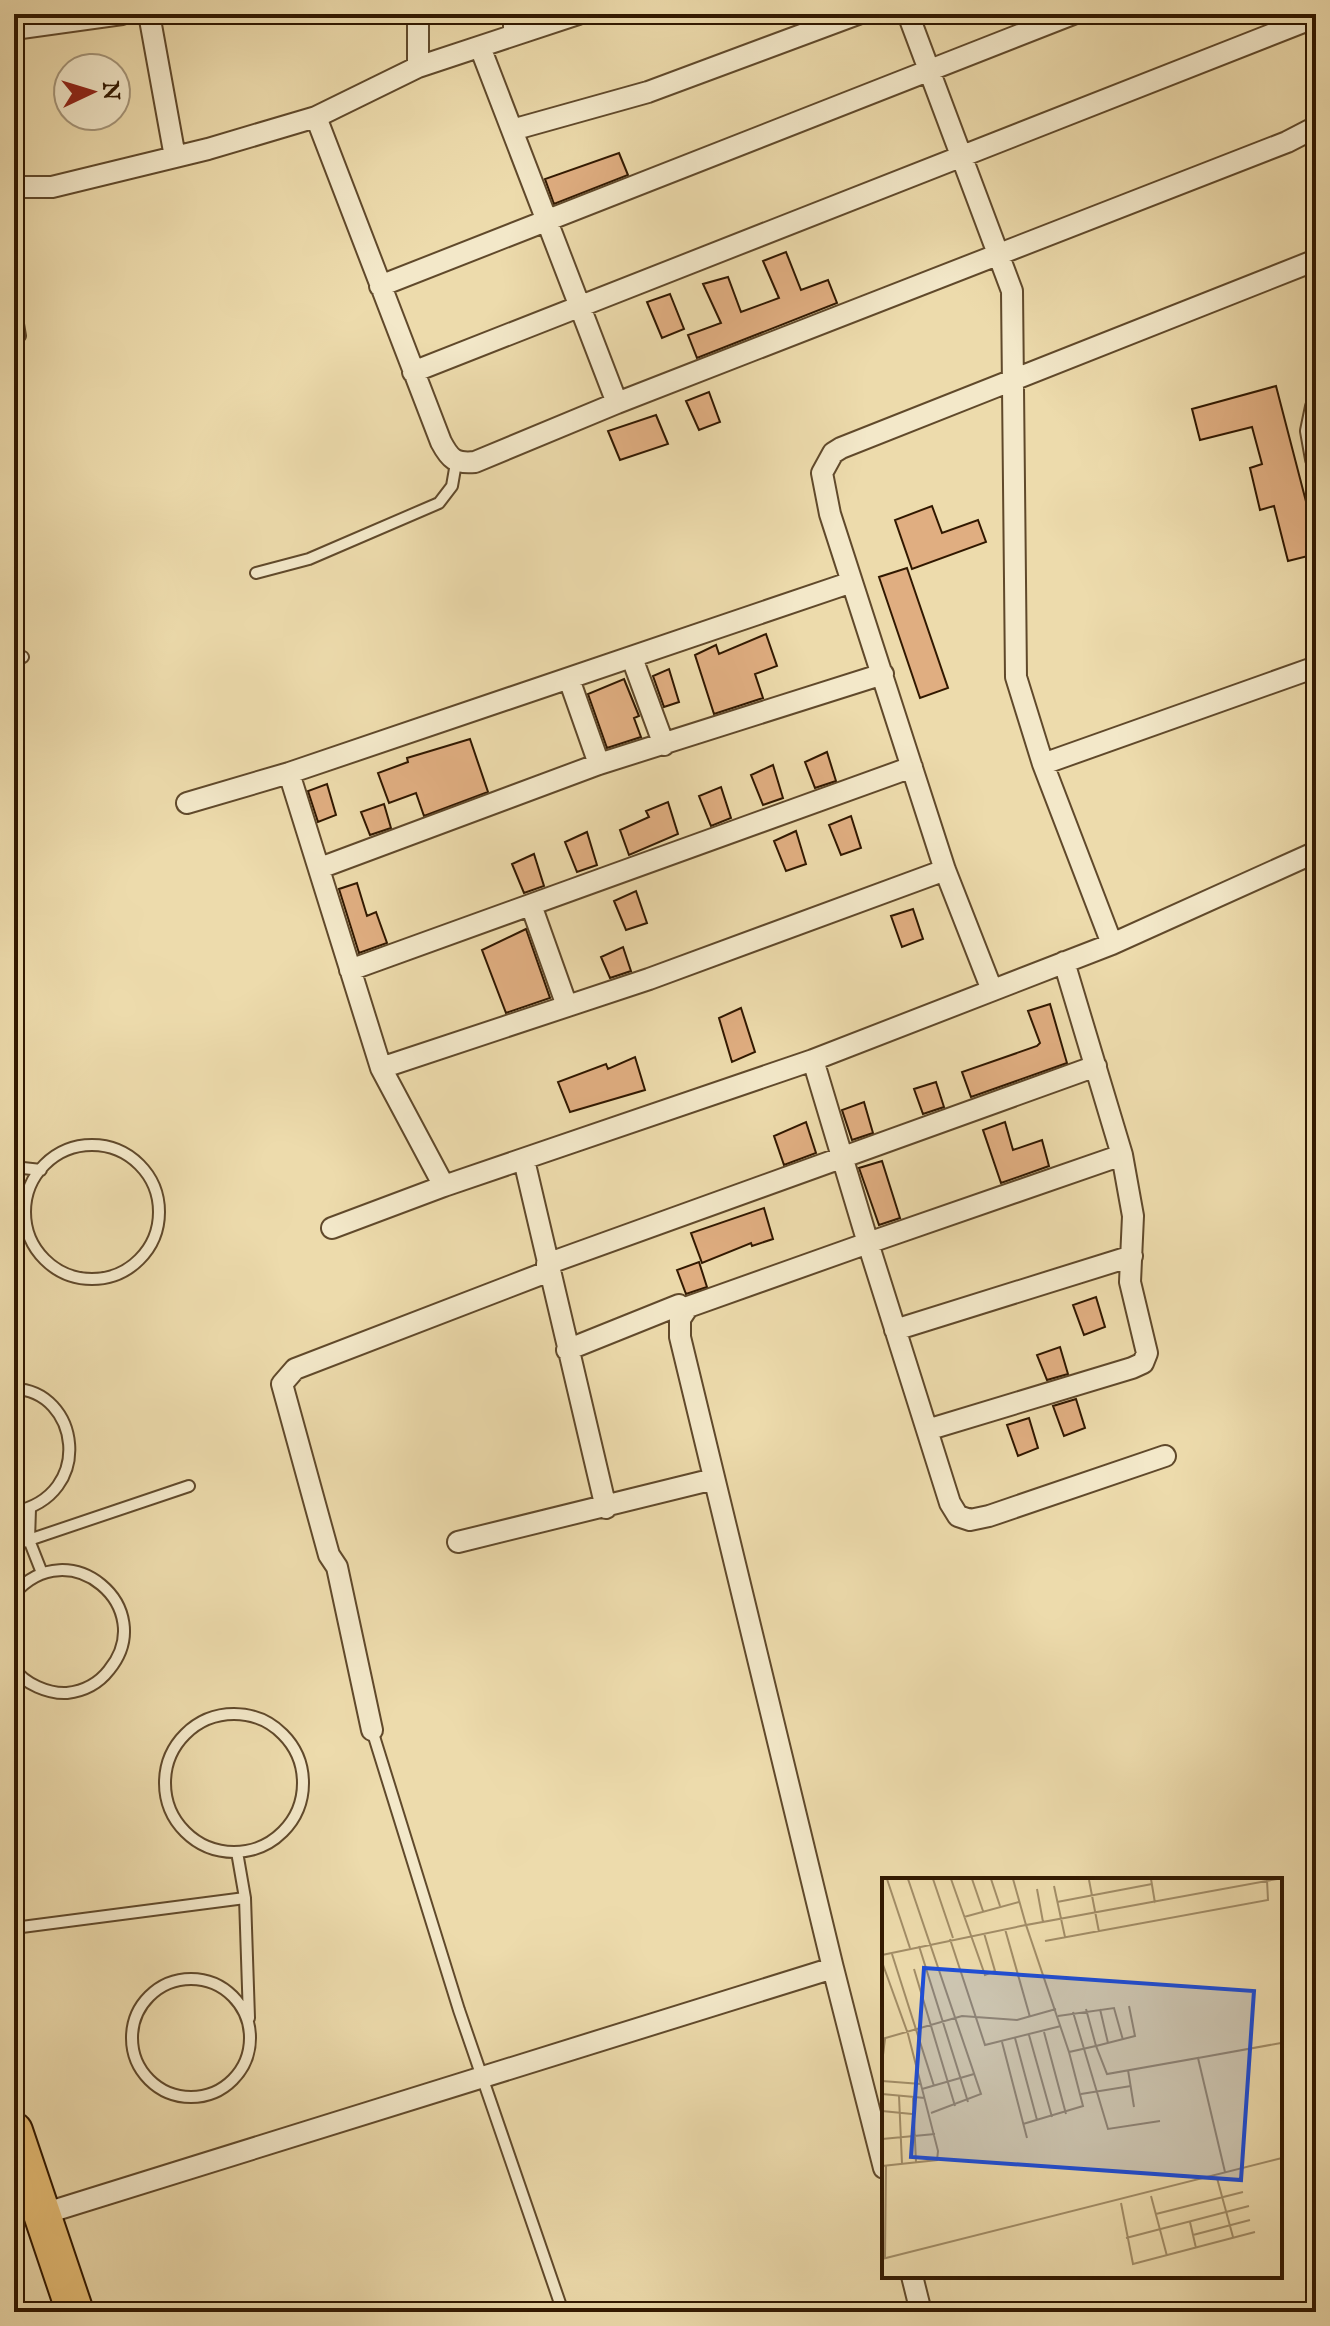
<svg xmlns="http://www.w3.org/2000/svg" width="1330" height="2326" font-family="'IM FELL English',serif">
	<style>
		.building { fill: #e0ae81; stroke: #311800; stroke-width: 2 }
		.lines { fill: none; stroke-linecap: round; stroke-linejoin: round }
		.lane-casing { stroke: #60492b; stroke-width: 14 }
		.street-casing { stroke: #60492b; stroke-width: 24 }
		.highway-casing { stroke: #311800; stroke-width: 40 }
		.path { stroke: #311800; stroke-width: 3; stroke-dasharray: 2 4; stroke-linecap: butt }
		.lane { stroke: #f3e8c9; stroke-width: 10 }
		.street { stroke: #f3e8c9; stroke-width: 20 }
		.highway { stroke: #e6be76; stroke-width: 36 }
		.inset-road { fill: none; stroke: #a28d67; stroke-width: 2 }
		.view { fill: #1d4ed8; fill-opacity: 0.15; stroke: #1d4ed8; stroke-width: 4 }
		.inset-edge { fill: none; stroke: #311800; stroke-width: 4 }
	</style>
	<rect width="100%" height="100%" fill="#eddbac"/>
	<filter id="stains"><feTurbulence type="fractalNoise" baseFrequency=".0025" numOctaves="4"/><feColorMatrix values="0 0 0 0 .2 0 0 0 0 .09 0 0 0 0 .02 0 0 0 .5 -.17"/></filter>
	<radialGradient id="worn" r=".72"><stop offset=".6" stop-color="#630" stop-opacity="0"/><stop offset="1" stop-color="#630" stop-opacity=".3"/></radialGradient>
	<path class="building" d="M619,153L628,175L554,204L545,179Z
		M786,252L801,290L828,280L837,303L697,358L688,335L721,323L703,284L728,277L741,312L779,298L763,261Z
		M670,294L684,329L662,338L647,302Z
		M1276,386L1316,540V554L1288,561L1274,506L1260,510L1250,468L1262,464L1252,427L1200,440L1192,409Z
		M709,392L720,422L699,430L686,401Z
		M656,415L668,444L620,460L608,431Z
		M932,506L942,533L978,520L986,542L912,569L895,520Z
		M907,568L948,688L920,698L879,577Z
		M766,634L777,666L755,674L763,698L714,714L695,655L716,645L719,654Z
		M669,669L679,702L664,707L653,676Z
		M624,679L639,716L634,718L641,737L607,748L588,694Z
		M470,739L488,792L424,816L416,793L389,803L378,773L408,762L407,758Z
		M827,752L836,781L815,788L805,762Z
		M773,765L783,798L763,805L751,775Z
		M327,784L336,815L318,822L308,791Z
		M721,787L731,818L711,826L699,796Z
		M668,802L678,834L629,855L620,830L649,817L646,811Z
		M384,804L391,828L370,835L361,812Z
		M851,816L861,848L841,855L829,825Z
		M796,831L806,864L786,871L774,841Z
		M587,832L597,865L577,872L565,842Z
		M534,854L544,886L524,893L512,864Z
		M357,883L367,916L376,912L387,943L359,953L339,889Z
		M636,891L647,923L626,930L614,901Z
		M913,909L923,939L902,947L891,916Z
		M526,929L550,998L506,1013L482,950Z
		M623,947L631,971L610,978L601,957Z
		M1050,1004L1067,1063L971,1097L962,1072L1037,1046L1040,1043L1028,1011Z
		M741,1008L755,1052L732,1062L719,1018Z
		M635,1057L645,1090L570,1112L558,1082L606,1064L608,1069Z
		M936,1082L944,1107L923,1114L914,1089Z
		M864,1102L873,1133L852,1140L842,1110Z
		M806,1122L816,1153L784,1165L774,1136Z
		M1005,1122L1013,1150L1042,1140L1049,1166L1001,1183L983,1130Z
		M882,1161L900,1218L879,1225L859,1168Z
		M764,1208L773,1239L752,1246L751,1243L702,1263L691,1233Z
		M699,1262L707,1287L686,1294L677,1270Z
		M1096,1297L1105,1327L1084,1335L1073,1305Z
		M1060,1347L1068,1374L1047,1380L1037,1355Z
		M1076,1399L1085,1428L1064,1436L1053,1406Z
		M1029,1418L1038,1448L1018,1456L1007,1425Z"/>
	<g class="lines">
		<g class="lane-casing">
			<path id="lane" d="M14,300L20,336
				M256,573L309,559L439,503L452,486L456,463
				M14,661L23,657
				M25 1212a67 67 0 1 1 134 0a67 67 0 1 1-134 0Z
				M14,1167L41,1170
				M14,1389C79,1390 96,1495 14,1512
				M30,1509L29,1540L42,1573
				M14,1545L189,1486
				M14,1594C69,1530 160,1608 109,1670C99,1683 84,1691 67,1693C49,1694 24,1684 14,1668
				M165 1783a69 69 0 1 1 138 0a69 69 0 1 1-138 0Z
				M372,1730L459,2010L563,2312
				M237,1852L245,1898L249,2018
				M14,1928L245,1898
				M132 2038a59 59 0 1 1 118 0a59 59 0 1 1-118 0Z"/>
		</g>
		<g class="street-casing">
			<path id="street" d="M149,14L175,157
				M908,14L1012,291L1016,677L1043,764L1112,944
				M14,29L122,14
				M514,35V14
				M480,47L617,403
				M418,67V14
				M316,117L441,442C450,459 455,464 475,462L617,403L1287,142L1316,127
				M512,130L648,92L858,14
				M14,187H52L208,149L316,117L418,67L578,14
				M380,286L1073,14
				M413,372L1316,17
				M1316,407L1311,431L1316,459
				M632,658L664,745
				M569,679L599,764
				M1043,764L1316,667
				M289,773L381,1068L444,1186L813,1060
				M187,803L289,773L852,582
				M320,868L599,764L883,674
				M531,905L567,1006
				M350,970L912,767
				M992,990L945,870L830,514L822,473L833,453L841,448L1316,260
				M381,1068L649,979L945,870
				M1122,1155L868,1243L950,1503L958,1516L970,1520L989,1516L1165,1456
				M524,1160L606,1508
				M332,1228L444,1186
				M895,1330L1132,1256
				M567,1350L679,1305
				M927,1430L1132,1368L1143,1363L1147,1353L1130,1282L1133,1216L1122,1155L1064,962
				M458,1542L714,1479
				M372,1730L337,1567L329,1555L282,1384L295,1369L547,1272V1264L1096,1066
				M833,1968L884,2168
				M43,2214L833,1968L680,1337V1319L688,1307L868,1243L813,1060L1112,944L1316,852
				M912,2276L921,2312"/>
		</g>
		<g class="highway-casing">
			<path id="highway" d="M14,2131L75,2312"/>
		</g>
		<path class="path" d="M14,498L21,533"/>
		<use href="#lane" class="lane"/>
		<use href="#street" class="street"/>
		<use href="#highway" class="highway"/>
	</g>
	<g transform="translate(882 1878)">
		<rect width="400" height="400" fill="#eddbac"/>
		<path class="inset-road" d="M5,1L28,70M26,1L99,216L49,235M51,1L71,60M69,1L103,97L113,93L102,55M90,1L101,33M109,1L118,28M131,1L144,47L395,1M269,1L273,25M207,2L217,54M172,8L183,59M155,11L161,44M175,24L270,6M82,39L137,24M123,51L148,139M68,61L103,167L179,148M163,63L386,22L385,2M37,68L86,224M10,76L52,208M0,77L144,47L187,174L214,168L225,196L316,180L343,294M0,84L26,156L56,273L55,282L0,288M32,91L73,228M204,131L214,168L253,158L247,128M218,131L226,165M191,134L226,251L278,243M176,138L232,130L241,162M162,154L184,236M147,157L170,239M133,160L155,242M0,161L80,138L135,142L174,131M120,164L145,260M316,180L399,165M0,185L3,161M246,192L252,229M0,203L39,206M40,211L92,196M0,216L43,220M199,216L249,208M17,218L20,286M31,219L34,284M0,233L30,236M141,246L201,228L187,174M0,261L53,256M335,300L351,359M269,318L285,378M239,325L251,386L373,354M274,336L361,314M308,344L314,370M311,357L368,342M244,360L367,328M3,380L4,288M0,381L400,280"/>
		<path class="view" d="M42,90L372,113L359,302L29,279Z"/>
		<rect width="400" height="400" class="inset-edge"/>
	</g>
	<rect width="1330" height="2326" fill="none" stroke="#eddbac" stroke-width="48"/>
	<rect x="16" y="16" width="1298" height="2294" fill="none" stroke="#311800" stroke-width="4"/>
	<rect x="24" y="24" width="1282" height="2278" fill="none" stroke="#311800" stroke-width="2"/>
	<g transform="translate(92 92) rotate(86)"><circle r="38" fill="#f3e8c9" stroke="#a59579" stroke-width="2"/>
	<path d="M0-6L14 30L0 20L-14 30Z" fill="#8f2418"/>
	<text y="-12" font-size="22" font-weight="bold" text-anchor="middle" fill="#311800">N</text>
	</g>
	<rect width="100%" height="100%" filter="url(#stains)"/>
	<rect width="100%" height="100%" fill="url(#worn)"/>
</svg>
